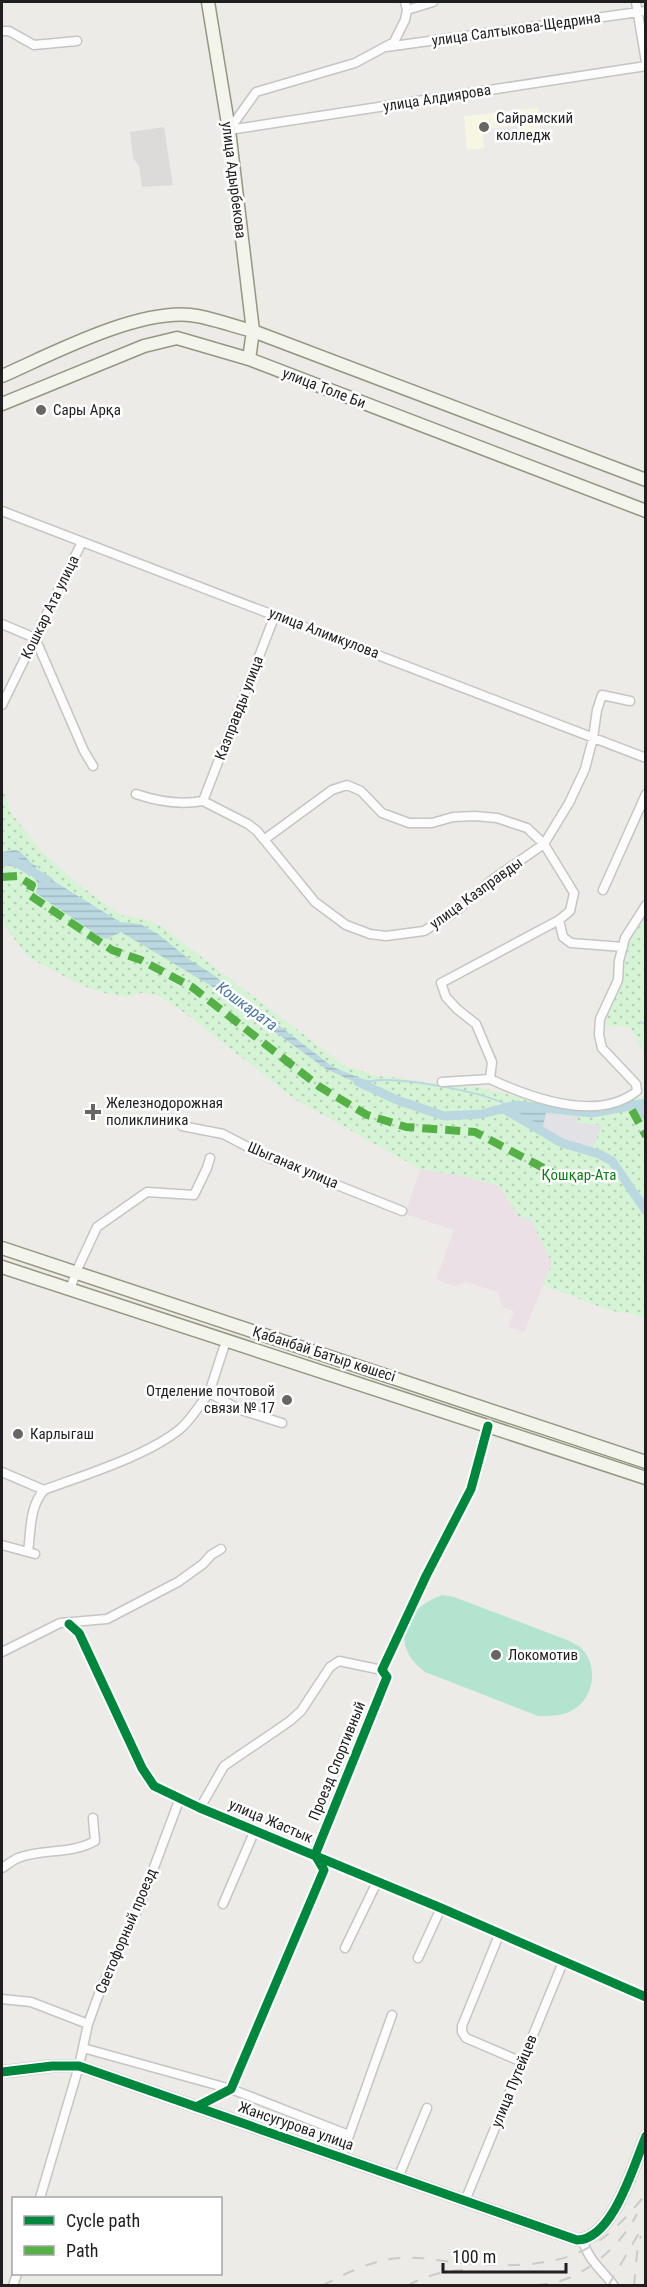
<svg xmlns="http://www.w3.org/2000/svg" width="647" height="2287" font-family="'Roboto Condensed',sans-serif">
	<style>
		.residential { fill: #dcdbd9 }
		.industrial { fill: #ebe0e6 }
		.education { fill: #f7f6e2 }
		.park { fill: url(#park-dots) }
		.pitch { fill: #b2e4d0 }
		.plaza { fill: #e2e1e6 }
		.water { fill: url(#water-rules) }
		.lines { fill: none; stroke-linecap: round; stroke-linejoin: round }
		.stream { stroke: #bbd8e1; stroke-width: 2 }
		.canal { stroke: #bbd8e1; stroke-width: 9 }
		.minor-casing { stroke: #c6c5c4; stroke-width: 11 }
		.tertiary-casing { stroke: #c6c5c4; stroke-width: 14 }
		.secondary-casing { stroke: #959780; stroke-width: 15 }
		.minor { stroke: #fcfcfc; stroke-width: 8 }
		.tertiary { stroke: #fcfcfc; stroke-width: 10 }
		.secondary { stroke: #f3f4eb; stroke-width: 12 }
		.rail { stroke: #cbcbca; stroke-width: 2; stroke-dasharray: 12 12; stroke-linecap: butt }
		.quiet { stroke: #55b145; stroke-width: 8; stroke-dasharray: 15 8; stroke-linecap: butt }
		.cycleway-casing { stroke: #fff; stroke-width: 13 }
		.cycleway { stroke: #00873e; stroke-width: 9 }
		.poi-dot { fill: #676665; stroke: #fff; stroke-width: 2 }
		.labels { text-anchor: middle; dominant-baseline: central; stroke-width: 5; stroke-linejoin: round; paint-order: stroke }
		.street-label { font-size: 15px; fill: #1f1f1f; stroke: #fff }
		.poi-label { font-size: 15px; fill: #1f1f1f; stroke: #fff; text-anchor: start }
		.park-label { font-size: 15px; fill: #0a7f15; stroke: #fff }
		.water-label { font-size: 16px; font-style: italic; fill: #4777a8; stroke: #fff }
	</style>
	<defs>
		<pattern id="park-dots" width="8" height="8" patternUnits="userSpaceOnUse" patternTransform="scale(1.5)"><rect width="8" height="8" fill="#d5f3d5"/><path d="M2 2h.1M6 6h.1" fill="none" stroke="#b6d0b6" stroke-width="1.8" stroke-linecap="round"/></pattern>
		<pattern id="water-rules" width="6" height="5" patternUnits="userSpaceOnUse" patternTransform="scale(1.5)"><rect width="6" height="5" fill="#bbd8e1"/><path d="M0 2.5h6" fill="none" stroke="#a0b9c1"/></pattern>
	</defs>
	<rect width="100%" height="100%" fill="#edebe8"/>
	<path class="residential" d="M164,127L173,185L142,187L139,166L133,158L130,132Z"/>
	<path class="industrial" d="M420,1169L463,1176L500,1186L518,1216L531,1219L552,1263L524,1332L508,1327L514,1311L502,1307L498,1292L466,1282L454,1286L436,1279L454,1230L405,1214Z"/>
	<path class="education" d="M538,108L541,141L525,143L523,125L483,129L484,148L467,150L464,116Z"/>
	<path class="park" d="M2,784L11,813L43,853L78,884L121,915L145,919L162,927L345,1066L377,1076L401,1078L447,1086L478,1087L553,1106L593,1110L645,1096V1318L630,1313L611,1311L543,1285L552,1263L531,1220L518,1216L500,1186L463,1176L420,1169L296,1100L185,1013L156,994L141,993L126,997L108,994L83,986L28,957L2,922Z
		M645,917V1056L630,1027L605,1026L630,942Z"/>
	<path class="pitch" d="M442,1595L454,1597L567,1640C571,1642 576,1644 580,1647C600,1665 594,1700 571,1711C561,1716 549,1716 538,1716L425,1672C389,1645 403,1609 442,1595Z"/>
	<path class="plaza" d="M546,1113L579,1116L576,1123L602,1125L593,1147L563,1139L543,1127Z"/>
	<path class="water" d="M14,850C25,851 27,863 37,866L29,877C24,865 13,866 2,866V852Z
		M39,872L120,922L140,924L158,934L190,960L212,974L333,1067L362,1079L373,1081L368,1088L326,1069L213,987L121,932L107,939L100,937L36,893L38,884L34,878Z
		M515,1105L547,1109L542,1130L503,1108Z"/>
	<g class="lines">
		<path class="stream" d="M641,1022L646,1025
			M371,1081C399,1076 485,1092 509,1106"/>
		<path class="canal" d="M2,862L12,860L47,880
			M358,1082L397,1100L444,1116L482,1114L515,1105L592,1113L646,1103
			M634,1106L646,1116
			M504,1109L562,1143L599,1154L612,1161L646,1211"/>
		<g class="minor-casing">
			<path id="minor" d="M636,2L646,62
				M407,10L433,2
				M2,31H9L34,45L77,41
				M386,47L646,11
				M229,130L646,66
				M229,130L256,92L355,63L394,42L405,20L407,10L405,2
				M2,511L646,758
				M2,624L35,638L84,751L93,766
				M2,705L82,542
				M136,794C159,802 180,805 203,801
				M203,801L248,824L257,831L315,902L346,925L370,934L386,936L424,931L455,912L492,880L544,844L569,803L585,769L593,738L597,710L602,695L630,701
				M203,801L275,615
				M265,839L332,790L347,785L361,791L382,813L409,823H432L453,817L475,816L497,818L527,828L544,844L574,893L570,911L559,920L441,983L446,997L457,1009L476,1024L492,1062L490,1079L442,1082
				M603,890L646,794
				M559,920L563,937L571,943L623,947
				M490,1079C531,1098 597,1123 637,1091L636,1084L602,1048L599,1035L600,1019L618,980L619,961L625,938L646,905
				M182,1126L223,1134L267,1157L402,1211
				M70,1290L76,1272L97,1227L147,1192L194,1195L207,1168L210,1158
				M226,1341L209,1393L241,1410L282,1423
				M2,1472L44,1490C84,1475 147,1456 180,1429C191,1420 200,1404 209,1393
				M2,1545L35,1554
				M28,1552C31,1531 29,1507 44,1490
				M69,1624L79,1633L142,1768L154,1786L200,1808L441,1908L646,1997
				M2,1652L60,1623L107,1619L178,1582L203,1564L211,1555L221,1549
				M200,1808L224,1766L290,1721L301,1711L330,1667L339,1661L382,1670
				M2,1868C7,1865 13,1860 18,1858C43,1848 70,1855 95,1841L93,1818
				M223,1904L255,1830
				M499,1935L462,2026V2032L466,2038L522,2062
				M345,1948L377,1882
				M418,1958L441,1908
				M2,1999L31,2002L88,2024
				M83,2048L231,2089L349,2135
				M196,2107L231,2089L324,1870L315,1855L387,1677L382,1670L426,1576L471,1489L488,1426
				M341,2158L392,2015
				M398,2178L427,2108
				M40,2198L79,2066L88,2024L100,1991L141,1902L180,1798
				M465,2201L563,1962
				M583,2240C587,2259 603,2271 614,2286
				M13,2286L17,2274"/>
		</g>
		<g class="tertiary-casing">
			<path id="tertiary" d="M2,2072L52,2066H79L577,2240C613,2240 634,2164 646,2136"/>
		</g>
		<g class="secondary-casing">
			<path id="secondary" d="M208,2L229,130L253,331L249,359
				M2,376C52,354 135,310 190,315C210,317 232,326 253,331L646,480
				M2,404L144,346L177,338L249,359L646,511
				M2,1248L646,1462
				M2,1267L646,1478"/>
		</g>
		<use href="#minor" class="minor"/>
		<use href="#tertiary" class="tertiary"/>
		<use href="#secondary" class="secondary"/>
		<path class="rail" d="M488,2285C509,2285 532,2287 553,2283C588,2275 621,2245 637,2214
			M322,2286C346,2273 372,2260 399,2258C420,2256 443,2262 464,2263C504,2267 557,2268 593,2245C614,2232 630,2213 646,2194
			M407,2286C424,2276 443,2271 463,2270
			M608,2286L646,2221
			M634,2286L638,2243L641,2236"/>
		<path class="quiet" d="M2,877L17,876L32,885L28,894L112,950L141,960L192,987L320,1087L367,1115L406,1127L475,1132L555,1174
			M632,1110L646,1136"/>
		<g class="cycleway-casing">
			<path id="cycleway" d="M69,1624L79,1633L142,1768L154,1786L200,1808L441,1908L646,1997
				M2,2072L52,2066H79L577,2240C613,2240 634,2164 646,2136
				M196,2107L231,2089L324,1870L315,1855L387,1677L382,1670L426,1576L471,1489L488,1426"/>
		</g>
		<use href="#cycleway" class="cycleway"/>
	</g>
	<g class="poi-dot">
		<circle cx="484" cy="127" r="6"/>
		<circle cx="41" cy="410" r="6"/>
		<path d="M90 1103h6v6h6v6h-6v6h-6v-6h-6v-6h6z"/>
		<circle cx="287" cy="1400" r="6"/>
		<circle cx="18" cy="1434" r="6"/>
		<circle cx="496" cy="1655" r="6"/>
	</g>
	<g class="labels">
		<g class="street-label">
			<text transform="translate(516 29) rotate(-8)">улица Салтыкова-Щедрина</text>
			<text transform="translate(437 98) rotate(-9)">улица Алдиярова</text>
			<text transform="translate(234 180) rotate(83)">улица Адырбекова</text>
			<text transform="translate(324 388) rotate(21)">улица Толе Би</text>
			<text transform="translate(50 607) rotate(-64)">Кошкар Ата улица</text>
			<text transform="translate(324 633) rotate(21)">улица Алимкулова</text>
			<text transform="translate(239 708) rotate(-69)">Казправды улица</text>
			<text transform="translate(476 893) rotate(-36)">улица Казправды</text>
			<text transform="translate(293 1165) rotate(23)">Шыганак улица</text>
			<text transform="translate(324 1354) rotate(18)">Қабанбай Батыр көшесі</text>
			<text transform="translate(337 1761) rotate(-68)">Проезд Спортивный</text>
			<text transform="translate(271 1821) rotate(23)">улица Жастык</text>
			<text transform="translate(126 1931) rotate(-67)">Светофорный проезд</text>
			<text transform="translate(514 2081) rotate(-68)">улица Путейцев</text>
			<text transform="translate(296 2126) rotate(19)">Жансугурова улица</text>
		</g>
		<g class="poi-label">
			<text x="496" y="118">Сайрамский<tspan x="496" dy="17">колледж</tspan></text>
			<text x="53" y="410">Сары Арқа</text>
			<text x="106" y="1103">Железнодорожная<tspan x="106" dy="17">поликлиника</tspan></text>
			<text x="275" y="1391" text-anchor="end">Отделение почтовой<tspan x="275" dy="17">связи № 17</tspan></text>
			<text x="30" y="1434">Карлыгаш</text>
			<text x="508" y="1655">Локомотив</text>
		</g>
		<g class="park-label">
			<text x="579" y="1175">Қошқар-Ата</text>
		</g>
		<g class="water-label">
			<text transform="translate(247 1006) rotate(36)">Кошкарата</text>
		</g>
	</g>
	<rect width="647" height="2287" fill="none" stroke="#1f1f1f" stroke-width="6"/>
	<rect x="12" y="2197" width="210" height="78" fill="#ffffff" stroke="#a5a5a5" stroke-width="1.5"/>
	<rect x="24" y="2216" width="30" height="9" fill="#00873e" stroke="#a5a5a5" stroke-width="1.5"/>
	<text x="66" y="2227" font-size="18" fill="#1f1f1f">Cycle path</text>
	<rect x="24" y="2246" width="30" height="9" fill="#55b145" stroke="#a5a5a5" stroke-width="1.5"/>
	<text x="66" y="2257" font-size="18" fill="#1f1f1f">Path</text>
	<path d="M443 2263v9h123v-9" fill="none" stroke="#1f1f1f" stroke-width="3"/>
	<text x="452" y="2263" font-size="18" fill="#1f1f1f" stroke="#ffffff" stroke-width="4.5" paint-order="stroke">100 m</text>
</svg>
